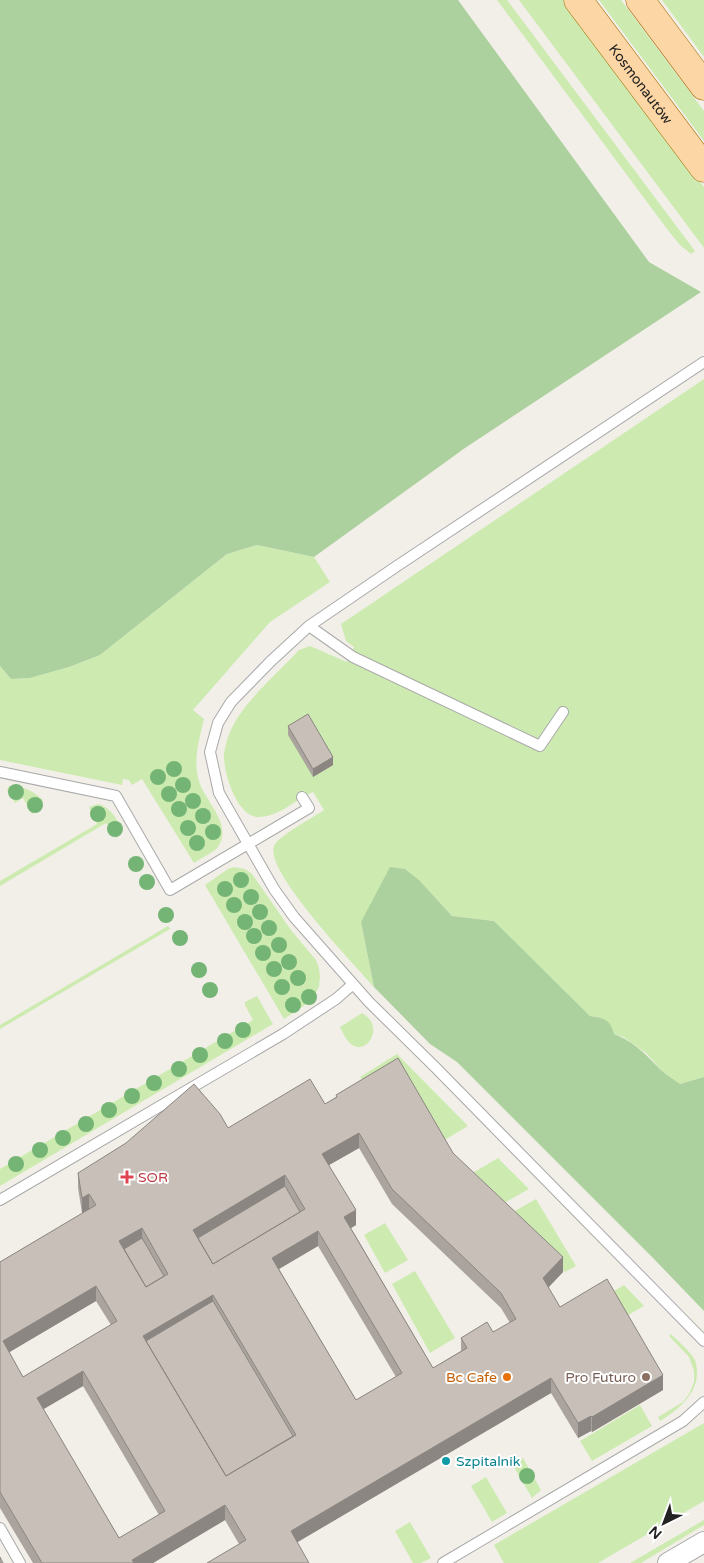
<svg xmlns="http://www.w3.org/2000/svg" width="704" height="1563" font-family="'Varela Round',sans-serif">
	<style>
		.grass { fill: #cdebb0 }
		.forest { fill: #add19e }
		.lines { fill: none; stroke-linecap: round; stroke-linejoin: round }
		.lane-casing { stroke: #a9a9a9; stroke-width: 12 }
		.street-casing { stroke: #a9a9a9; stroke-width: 22 }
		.primary-casing { stroke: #a06b00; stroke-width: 29 }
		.lane { stroke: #fff; stroke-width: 10 }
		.street { stroke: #fff; stroke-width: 20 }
		.primary { stroke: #fcd6a4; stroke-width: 28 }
		.tree { fill: #74b475 }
		.wall { fill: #aba49e; fill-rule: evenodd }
		.shaded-wall { fill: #8b8681 }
		.building { fill: #c7bfb8; stroke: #8b8681; fill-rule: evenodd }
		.health-dot { fill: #e0444e; stroke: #fff; stroke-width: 2 }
		.food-dot { fill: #e8710a; stroke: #fff; stroke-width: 2 }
		.education-dot { fill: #8d6e63; stroke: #fff; stroke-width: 2 }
		.culture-dot { fill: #0f9aa8; stroke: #fff; stroke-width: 2 }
		.labels { text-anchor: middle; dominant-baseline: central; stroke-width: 4; stroke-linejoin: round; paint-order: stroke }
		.street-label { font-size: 14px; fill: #222; stroke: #fff }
		.health-label { font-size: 14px; fill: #be3a42; stroke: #fff; text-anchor: start }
		.food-label { font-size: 14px; fill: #c56008; stroke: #fff; text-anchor: end }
		.education-label { font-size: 14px; fill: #785e54; stroke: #fff; text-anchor: end }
		.culture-label { font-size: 14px; fill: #0d838f; stroke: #fff; text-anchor: start }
	</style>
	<rect width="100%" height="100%" fill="#f2efe9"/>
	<path class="grass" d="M497,0H507L695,251L691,254L680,245L667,229Z
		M519,0H563L704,187V248Z
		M599,0H621L704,111V141Z
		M662,0H704V57Z
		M704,379V1077L680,1084L662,1071L646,1053L623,1037L614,1034L602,1018L590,1016L494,921L452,916L420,881L361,922L374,987C355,965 264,871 274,846C278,836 314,817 324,810L313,792C295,800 279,817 258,817C237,817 223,772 224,754C225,748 227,738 230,732C242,703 277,674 299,650L310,646L347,662L354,647L346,641L341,624Z
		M257,545L314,557L330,582L270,622L193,710L204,719C199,741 192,762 200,784C207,803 234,827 217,848C212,854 200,858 194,863L142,779L132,785L129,780L123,779L122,785L0,760V666L11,679L30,678L69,667L100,655L227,554Z
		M9,786C23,786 32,790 43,800L41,807L32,814L23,798L15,803L7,790Z
		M98,804C110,807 122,822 120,835L116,838L106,823L0,886V881L97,824L89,807Z
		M234,867L245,869L252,874L291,930L316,960L319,968L320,977L319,987L311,1001L284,1019L205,885L228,869Z
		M168,926L170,929L0,1029V1025Z
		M257,996L273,1024L0,1186V1169L253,1020L245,1005V1002Z
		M362,1013C385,1026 368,1053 354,1046C347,1043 343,1033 340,1027Z
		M397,1054L468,1126L441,1142L371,1088L360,1077Z
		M498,1158L529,1189L497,1207L466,1177Z
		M536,1199L576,1266L565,1272L506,1216Z
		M385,1223L408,1260L385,1273L364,1235Z
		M415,1271L455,1338L430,1353L392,1284Z
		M624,1285L644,1306L623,1318L609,1294Z
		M671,1334C679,1342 689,1350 695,1360C704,1389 681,1408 660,1421L658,1417L683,1402L689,1394L694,1382V1371L689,1357L669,1336Z
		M640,1405L652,1426L592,1461L580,1441Z
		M704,1423V1501L598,1563H504L494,1545Z
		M523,1458L541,1490L532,1498L511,1462L516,1459Z
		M486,1477L507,1513L492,1522L471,1486Z
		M704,1520V1525L641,1563H630Z
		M410,1522L431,1558L421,1563H413L395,1531Z"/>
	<path class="forest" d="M0,0H458L649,262L701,292L465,448L314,557L257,545L227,554L100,655L69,667L30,678L11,679L0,666Z
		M390,867L405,869L420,881L452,916L494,921L590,1016C604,1018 610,1019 614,1034C636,1043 645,1054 661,1070C666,1075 674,1079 680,1084L704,1077V1311L653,1258L457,1062L430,1044L374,987L361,922Z"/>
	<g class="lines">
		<g class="lane-casing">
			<path id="lane" d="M704,362L397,566L309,626L271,661L231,702L218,723L210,752L219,793L274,889L294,917L369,1002L435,1067L704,1341
				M309,626L353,657L540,746L563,712
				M0,772L116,796L170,890L309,808L302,797
				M0,1200L283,1034L336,999L352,985
				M0,1528L20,1563
				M443,1563L683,1421L704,1402"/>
		</g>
		<g class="street-casing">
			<path id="street" d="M668,1563L704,1542"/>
		</g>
		<g class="primary-casing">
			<g id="primary">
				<path id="s1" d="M578,0L704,168"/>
				<path d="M640,0L704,86"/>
			</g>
		</g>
		<use href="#lane" class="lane"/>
		<use href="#street" class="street"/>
		<use href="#primary" class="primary"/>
	</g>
	<g class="tree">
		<circle cx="174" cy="769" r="8"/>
		<circle cx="158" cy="777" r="8"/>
		<circle cx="183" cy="785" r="8"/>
		<circle cx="16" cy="792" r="8"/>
		<circle cx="169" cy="794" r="8"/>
		<circle cx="193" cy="801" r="8"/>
		<circle cx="35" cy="805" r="8"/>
		<circle cx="179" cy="809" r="8"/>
		<circle cx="98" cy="814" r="8"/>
		<circle cx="203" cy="816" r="8"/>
		<circle cx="188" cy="828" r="8"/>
		<circle cx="115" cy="829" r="8"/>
		<circle cx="213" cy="832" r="8"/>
		<circle cx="197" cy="843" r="8"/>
		<circle cx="136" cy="864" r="8"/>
		<circle cx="241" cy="880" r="8"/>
		<circle cx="147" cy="882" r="8"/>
		<circle cx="225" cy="889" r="8"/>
		<circle cx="251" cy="897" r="8"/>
		<circle cx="234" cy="905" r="8"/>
		<circle cx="260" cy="912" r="8"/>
		<circle cx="166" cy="915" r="8"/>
		<circle cx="245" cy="922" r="8"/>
		<circle cx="269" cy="928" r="8"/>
		<circle cx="254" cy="936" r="8"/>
		<circle cx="180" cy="938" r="8"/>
		<circle cx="279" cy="945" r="8"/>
		<circle cx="263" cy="953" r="8"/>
		<circle cx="289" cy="962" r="8"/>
		<circle cx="274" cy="969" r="8"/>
		<circle cx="199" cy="970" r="8"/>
		<circle cx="298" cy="978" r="8"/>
		<circle cx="282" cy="987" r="8"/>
		<circle cx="210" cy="990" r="8"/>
		<circle cx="309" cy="997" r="8"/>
		<circle cx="293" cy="1005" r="8"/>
		<circle cx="243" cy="1030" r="8"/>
		<circle cx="225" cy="1041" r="8"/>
		<circle cx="200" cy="1055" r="8"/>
		<circle cx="179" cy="1069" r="8"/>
		<circle cx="154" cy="1083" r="8"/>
		<circle cx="132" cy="1096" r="8"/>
		<circle cx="109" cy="1110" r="8"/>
		<circle cx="86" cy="1124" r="8"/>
		<circle cx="63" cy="1138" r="8"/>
		<circle cx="40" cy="1150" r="8"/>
		<circle cx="16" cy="1164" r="8"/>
		<circle cx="527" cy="1476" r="8"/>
	</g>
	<path class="wall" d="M288,726L333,765L313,777L288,735Z
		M336,1095L453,1153L563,1272L548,1288L560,1307L663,1390L592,1432L591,1431L578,1438L551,1393L297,1542L239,1544L225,1520L153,1563H33L0,1508V1262L90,1209H89L82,1213L78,1188V1173L228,1128L325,1104L336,1097ZM359,1148L392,1204L501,1308L510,1323L493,1332L461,1338V1351L433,1368L351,1228L356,1225L329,1165ZM318,1246L396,1377L356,1400L279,1269ZM96,1301L111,1325L23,1377L9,1352ZM83,1386L159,1515L119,1538L43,1409Z"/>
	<path class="shaded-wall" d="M333,757V765L313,777V769Z
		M359,1133V1148L322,1169V1154Z
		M285,1175V1190L195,1244L193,1230Z
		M89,1194V1209L82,1213V1198Z
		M356,1210V1225L344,1232V1217Z
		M142,1228V1243L121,1255L119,1241Z
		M318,1231V1246L272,1273V1258Z
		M563,1257V1272L543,1293V1278Z
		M96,1286V1301L3,1356V1341Z
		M213,1295V1310L147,1349L143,1336Z
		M83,1371V1386L37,1413V1398Z
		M663,1375V1390L592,1432V1417Z
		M551,1378V1393L291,1546V1531Z
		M591,1416V1431L578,1438V1423Z
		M225,1505V1520L153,1563H132V1560Z"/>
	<path class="building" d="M308,714L333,757L313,769L288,726Z
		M398,1058L453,1153L563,1257L543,1278L560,1307L607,1279L663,1375L592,1417L591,1416L578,1423L551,1378L291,1531L309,1563H207L246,1540L225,1505L132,1560L134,1563H42L0,1492V1262L96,1205L89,1194L82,1198L78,1173L126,1143L194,1084L220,1114L228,1128L310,1079L325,1104L337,1097L336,1095ZM359,1133L392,1189L501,1293L516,1319L493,1332L487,1322L461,1338L467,1348L433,1368L344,1217L356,1210L322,1154ZM285,1175L305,1209L213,1264L193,1230ZM142,1228L168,1274L146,1287L119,1241ZM318,1231L402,1373L356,1400L272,1258ZM96,1286L117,1321L23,1377L3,1341ZM213,1295L296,1435L226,1476L143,1336ZM83,1371L165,1511L119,1538L37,1398Z
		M285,1186L300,1212L213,1264L198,1238Z
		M142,1238L164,1276L146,1287L124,1249Z
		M213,1301L293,1436L226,1476L146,1341Z
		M0,1557L3,1563H0Z"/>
	<path class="health-dot" d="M124.5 1169.5h5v5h5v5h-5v5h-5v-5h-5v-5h5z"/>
	<circle class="food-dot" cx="507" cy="1377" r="5"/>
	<circle class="education-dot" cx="646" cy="1377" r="5"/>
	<circle class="culture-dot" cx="446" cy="1461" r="5"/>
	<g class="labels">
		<g class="street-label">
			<text stroke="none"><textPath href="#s1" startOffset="105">Kosmonautów</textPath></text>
		</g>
		<g class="health-label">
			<text x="138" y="1177">SOR</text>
		</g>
		<g class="food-label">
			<text x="497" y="1377">Bc Cafe</text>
		</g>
		<g class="education-label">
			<text x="636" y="1377">Pro Futuro</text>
		</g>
		<g class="culture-label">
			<text x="456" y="1461">Szpitalnik</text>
		</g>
	</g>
	<g transform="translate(664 1523) rotate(222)" stroke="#ffffff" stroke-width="4" paint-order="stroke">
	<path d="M0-4L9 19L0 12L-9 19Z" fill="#222222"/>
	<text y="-8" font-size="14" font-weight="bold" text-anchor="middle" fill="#222222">N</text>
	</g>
</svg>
